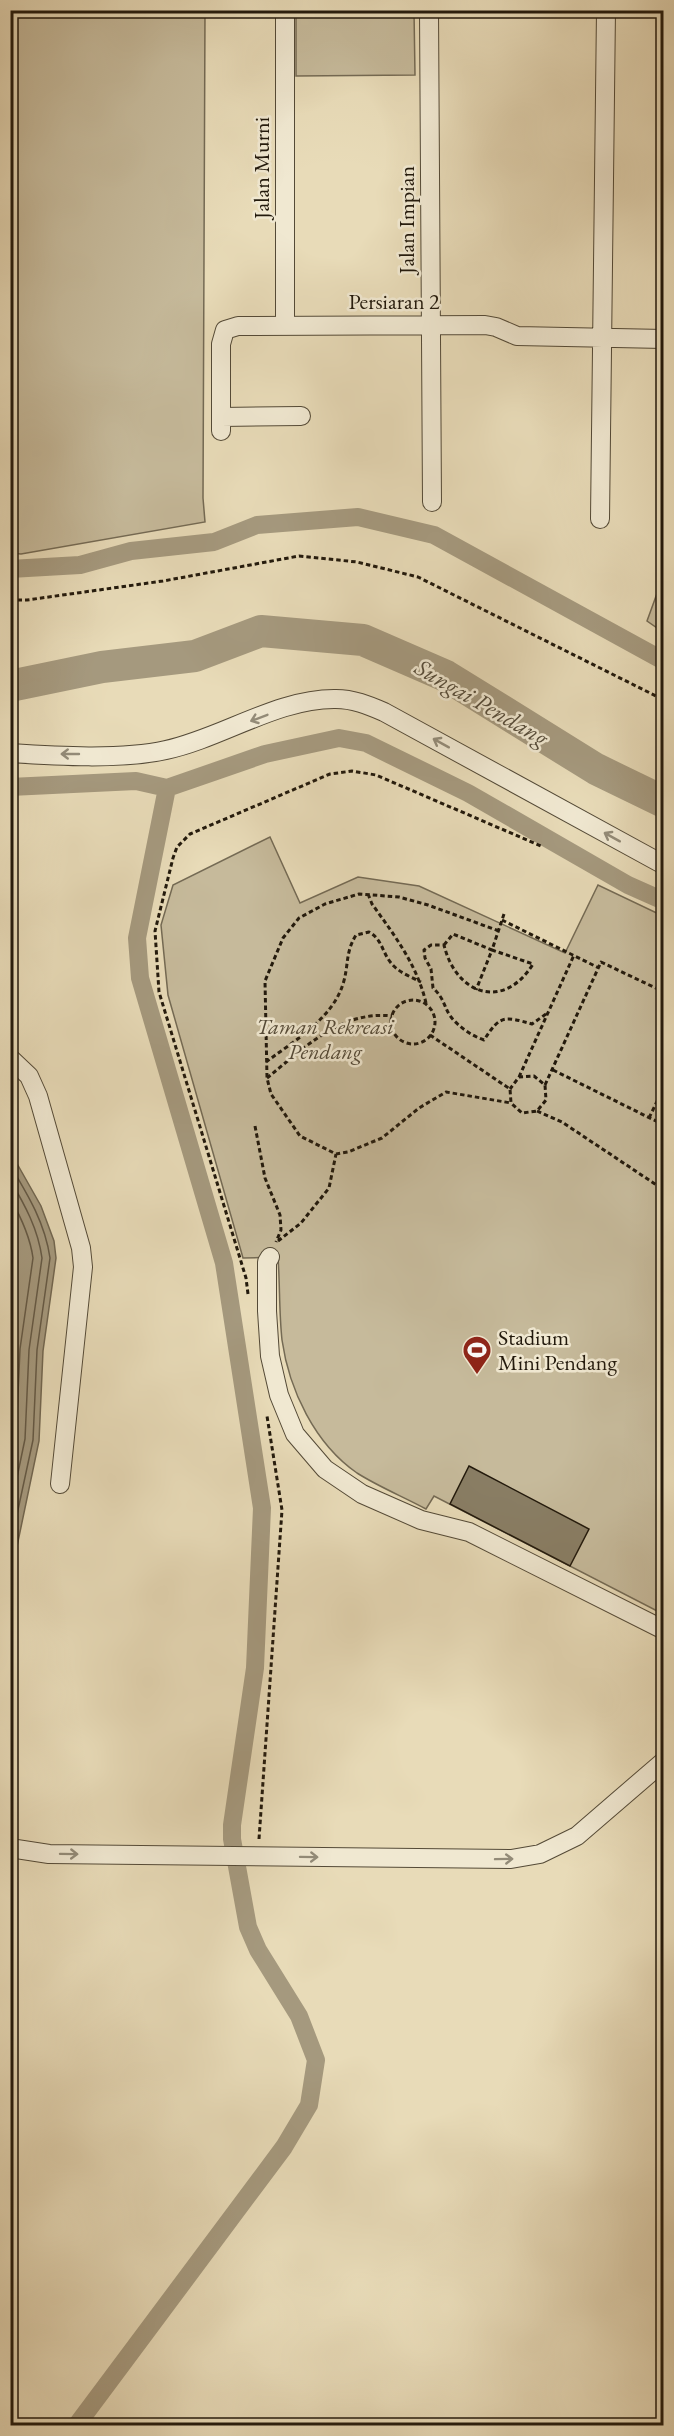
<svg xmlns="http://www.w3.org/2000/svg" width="674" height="2436" font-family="'EB Garamond',serif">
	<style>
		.green { fill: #c6ba9b; stroke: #746a54; stroke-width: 1.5 }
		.water { fill: #a5997e; stroke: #716650; stroke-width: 1.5 }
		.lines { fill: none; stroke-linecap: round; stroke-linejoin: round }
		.shore { stroke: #645945; stroke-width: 1.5 }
		.canal { stroke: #a5997e; stroke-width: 18 }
		.river { stroke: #a5997e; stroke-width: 32 }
		.building { fill: #897e65; stroke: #22190c; stroke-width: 1.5 }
		.minor-casing { stroke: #544a37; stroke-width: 20 }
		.path { stroke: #22190c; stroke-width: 3; stroke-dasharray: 4.5 3; stroke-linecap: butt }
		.minor { stroke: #f0e8d1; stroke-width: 18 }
		.oneway { stroke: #938b78 }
		.labels { text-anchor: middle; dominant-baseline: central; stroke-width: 5; stroke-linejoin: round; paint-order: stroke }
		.street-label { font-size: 22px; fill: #22190c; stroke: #f0e8d1 }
		.park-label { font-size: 22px; font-style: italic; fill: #534937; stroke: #f0e8d1 }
		.poi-label { font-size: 22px; fill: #22190c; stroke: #f0e8d1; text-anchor: start }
		.water-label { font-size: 24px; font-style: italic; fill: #564c3a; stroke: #f0e8d1 }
	</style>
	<rect width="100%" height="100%" fill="#e8dbb8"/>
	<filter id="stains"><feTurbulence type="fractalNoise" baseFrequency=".00333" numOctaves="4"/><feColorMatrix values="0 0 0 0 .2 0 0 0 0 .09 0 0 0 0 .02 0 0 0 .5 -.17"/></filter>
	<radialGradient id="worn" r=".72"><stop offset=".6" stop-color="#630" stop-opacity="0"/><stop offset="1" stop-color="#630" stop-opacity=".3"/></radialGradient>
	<path class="green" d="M11,10L205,11L203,498L205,522L21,554L11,553Z
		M296,11H414L415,75L296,76Z
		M663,577V632L647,621Z
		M270,837L300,903L358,877L419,886L565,953L598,885L663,916V1614L434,1496L426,1509C404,1497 379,1487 357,1473C315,1444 289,1390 282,1340C279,1313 280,1284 278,1257L243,1258L168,995L161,925L173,885Z"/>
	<path class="water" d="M11,1153L41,1206L54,1241L56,1258L43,1351L39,1441L11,1575Z"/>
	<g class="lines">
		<path class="shore" d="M10,1165C28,1195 45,1223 50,1258L37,1350L33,1440L10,1547
			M10,1180C25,1205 38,1229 42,1258L29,1350L25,1439L10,1511
			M10,1198C21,1217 30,1236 33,1258L20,1349L16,1438L10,1466"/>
		<path class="canal" d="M10,569L80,565L131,551L214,542L257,525L358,517L434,535L664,661
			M10,787L136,781L167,788L265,754L339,738L366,743L468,793L628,885L664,901
			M76,2426L284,2147L309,2105L316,2060L299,2016L258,1950L248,1927L232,1839V1825L255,1668L262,1508L224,1263L140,978L137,938L167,788"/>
		<path class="river" d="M10,686L102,667L195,656L261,631L363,640L446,676L596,769L664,802"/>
	</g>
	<path class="building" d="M469,1466L589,1529L570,1566L450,1504Z"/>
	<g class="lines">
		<g class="minor-casing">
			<path id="minor" d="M429,10L432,502
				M285,326V10
				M221,417L301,416
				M221,431V344L225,330L238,326L485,325L496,327L517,336L664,339
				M600,519L606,10
				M10,753C56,756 122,760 166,750C222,738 278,698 336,699C353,699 368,705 384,712L664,865
				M10,1058L29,1076L38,1096L81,1248L83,1267L60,1484
				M270,1257L267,1262V1311L270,1356L279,1395L295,1434L325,1469L362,1494L421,1520L469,1532L664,1630
				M10,1848L49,1854L511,1859L540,1854L577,1836L664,1761"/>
		</g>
		<path class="path" d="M10,600H27L163,581L299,556L357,562L418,577L664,700
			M368,894L372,904C395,936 417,965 426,1003
			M504,914L492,950L533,964C504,1011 456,995 444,945H431L424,950L425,958L431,969L433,988C445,999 444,1008 451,1017C459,1027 472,1036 484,1040C500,1015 504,1016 532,1024L546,1014
			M502,920L599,968
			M499,931L428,905L399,897L359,894L325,904L299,918L283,938L265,981L267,1078L271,1094L300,1136L336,1154L348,1152L382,1138L419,1108L446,1092L511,1103
			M444,945L453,934L492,950L476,990
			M391 1022a22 22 0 1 1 44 0a22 22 0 1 1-44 0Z
			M430,1035L510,1089L511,1103L522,1113L537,1111L546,1100L545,1085L534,1076L519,1077L510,1089
			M266,1062C294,1041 332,1019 343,984C349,965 345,953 356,935L369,932C382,939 382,952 391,963C398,972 411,977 421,982
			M553,1070L664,1125
			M519,1077L574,955
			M267,1078C303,1049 341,1010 392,1016
			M545,1085L601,962L664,992
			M537,1111L562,1122L664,1190
			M649,1118L664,1087
			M255,1126L265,1178L280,1215L281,1230L276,1242
			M278,1241L301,1223L329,1188L336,1154
			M248,1294L246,1278L159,992L155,931L173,858L177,847L190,834L330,774L352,771L376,775L541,846
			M259,1839L282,1510L267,1416"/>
		<use href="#minor" class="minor"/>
	</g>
	<defs><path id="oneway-shaft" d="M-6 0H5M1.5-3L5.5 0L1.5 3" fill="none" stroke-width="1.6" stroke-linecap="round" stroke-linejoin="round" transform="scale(1.5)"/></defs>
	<g class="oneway">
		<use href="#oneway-shaft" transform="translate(259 718) rotate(159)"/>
		<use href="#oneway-shaft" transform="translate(441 743) rotate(-151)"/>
		<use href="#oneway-shaft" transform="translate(70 754) rotate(-180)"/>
		<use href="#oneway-shaft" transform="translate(612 837) rotate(-151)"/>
		<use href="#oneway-shaft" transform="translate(69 1854) rotate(1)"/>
		<use href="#oneway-shaft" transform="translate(309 1857) rotate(1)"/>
		<use href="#oneway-shaft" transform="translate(504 1859) rotate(-1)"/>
	</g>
	<defs>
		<g id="stadium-pin" transform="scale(1.5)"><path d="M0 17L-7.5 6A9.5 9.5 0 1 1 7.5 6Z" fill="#8f2418" stroke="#f0e8d1"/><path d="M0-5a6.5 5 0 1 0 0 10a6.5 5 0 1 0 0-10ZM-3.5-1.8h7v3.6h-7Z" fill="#fff"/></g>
	</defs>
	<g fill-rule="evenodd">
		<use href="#stadium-pin" x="477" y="1350"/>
	</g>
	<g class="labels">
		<g class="street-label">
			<text transform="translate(261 168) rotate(-90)">Jalan Murni</text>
			<text transform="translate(406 220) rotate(-90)">Jalan Impian</text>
			<text x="394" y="301">Persiaran 2</text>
		</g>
		<g class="park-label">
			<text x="325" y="1026">Taman Rekreasi<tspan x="325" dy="25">Pendang</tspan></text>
		</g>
		<g class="poi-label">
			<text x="498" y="1337">Stadium<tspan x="498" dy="25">Mini Pendang</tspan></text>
		</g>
		<g class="water-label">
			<text transform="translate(482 702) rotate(30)">Sungai Pendang</text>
		</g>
	</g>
	<rect width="674" height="2436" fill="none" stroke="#e8dbb8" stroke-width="36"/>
	<rect x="12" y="12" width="650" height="2412" fill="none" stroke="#22190c" stroke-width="3"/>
	<rect x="18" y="18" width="638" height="2400" fill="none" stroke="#22190c" stroke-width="1.5"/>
	<rect width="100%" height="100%" filter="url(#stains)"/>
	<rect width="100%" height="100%" fill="url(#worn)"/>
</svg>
